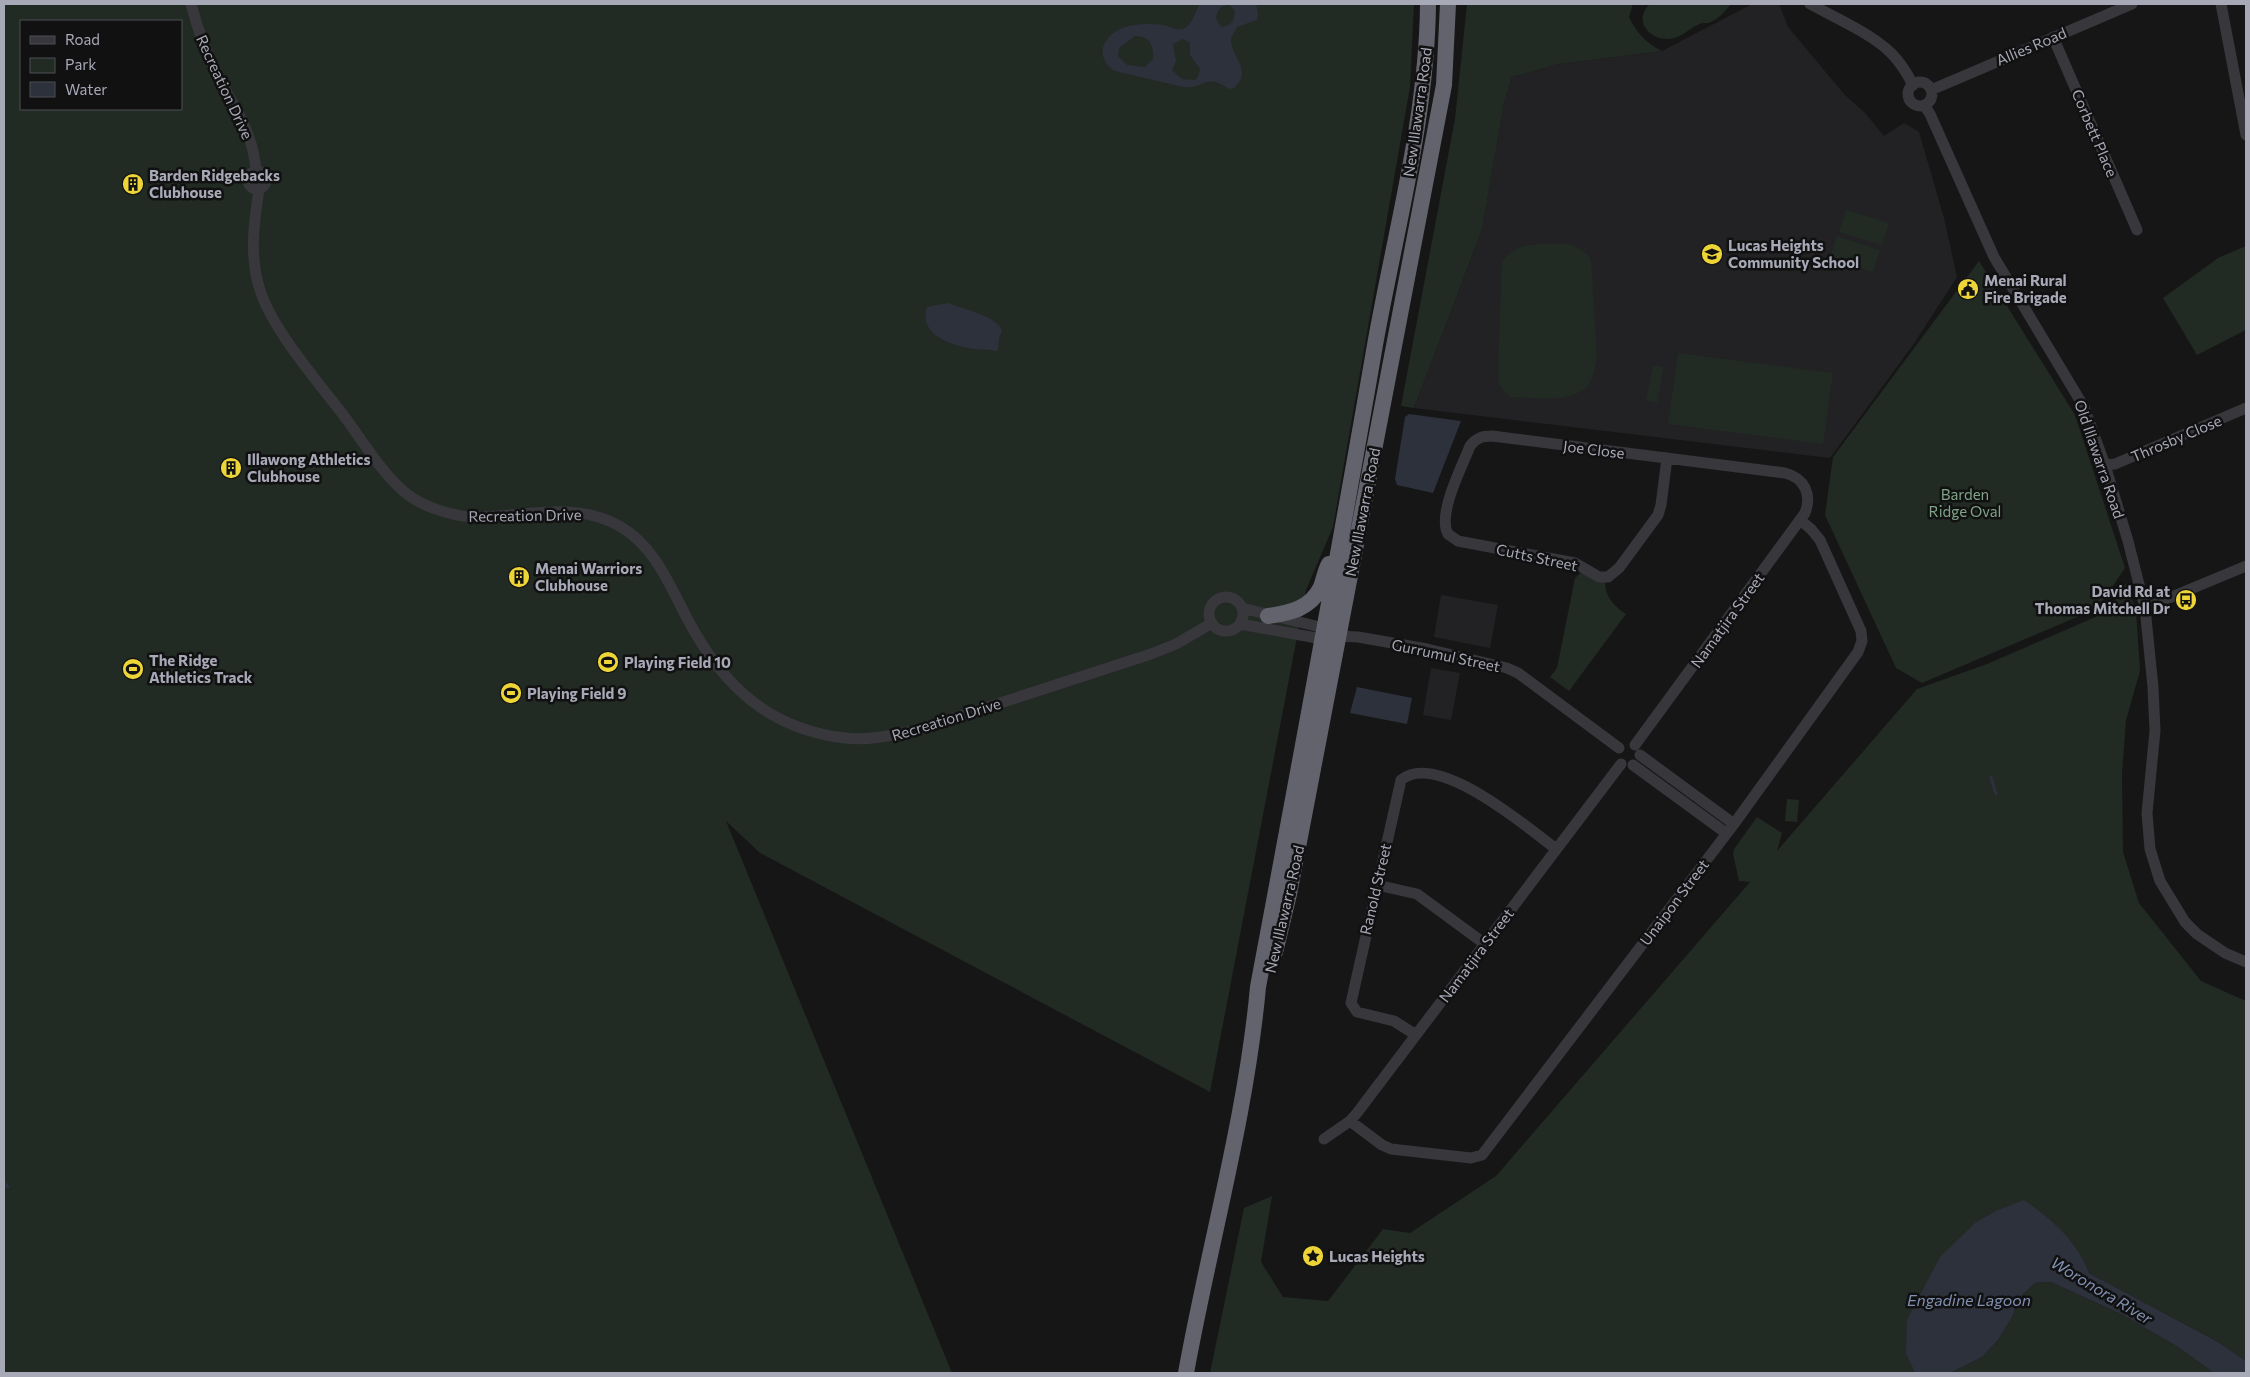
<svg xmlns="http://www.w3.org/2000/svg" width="2250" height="1377" font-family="Commissioner,sans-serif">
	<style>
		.built { fill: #222224 }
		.green { fill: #222a24; fill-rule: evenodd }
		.water { fill: #2c313b; fill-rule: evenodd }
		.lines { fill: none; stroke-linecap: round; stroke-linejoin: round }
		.stream { stroke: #2c313b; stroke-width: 3 }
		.minor { stroke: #37373c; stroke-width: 11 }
		.highway { stroke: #63636d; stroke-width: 16 }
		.labels { text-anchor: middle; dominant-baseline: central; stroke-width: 5; stroke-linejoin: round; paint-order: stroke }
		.street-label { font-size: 15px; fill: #a8a9b7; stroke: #111112 }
		.poi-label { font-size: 15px; font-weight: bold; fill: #a8a9b7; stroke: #111112; text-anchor: start }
		.park-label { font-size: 15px; fill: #7fa288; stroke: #111112 }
		.water-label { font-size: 16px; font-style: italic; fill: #8090b1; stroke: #111112 }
	</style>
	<rect width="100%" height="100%" fill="#161617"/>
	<path class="built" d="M1752,4H1775L1780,6L1788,27L1844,94L1865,113L1884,136L1904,123L1919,132L1944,218L1957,277L1913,345L1830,458L1414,408L1482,230L1504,103L1512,77L1559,64L1662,51Z
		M1441,595L1498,605L1490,648L1434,637Z
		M1431,668L1460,673L1451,720L1423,715Z"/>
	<path class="green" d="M4,4H1414L1410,87L1333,527L1306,590L1210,1092L760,853L726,821L952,1373H4ZM21,21H181V109H21Z
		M1467,4H1633L1629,17C1637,33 1646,43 1662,51L1559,64L1512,77L1504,103L1482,230L1414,408L1401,406L1455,119Z
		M1650,4H1731C1726,10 1719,19 1711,22C1708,24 1703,22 1700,24C1689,28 1681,39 1668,39C1648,40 1633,19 1650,4Z
		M1846,210L1889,223L1882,245L1839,232Z
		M1837,236L1880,250L1873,272L1830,258Z
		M1544,244C1565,244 1576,241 1591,259L1597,358C1595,366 1594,377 1589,384C1574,404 1532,398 1510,397L1499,385L1498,371L1502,262C1514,246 1525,245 1544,244Z
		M2246,246V330L2197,355L2163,298L2218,258Z
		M1979,261L2075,415L2125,568L2100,605L2091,611L1922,683L1896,668L1825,515L1833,457Z
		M1678,353L1833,373L1823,444L1668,424Z
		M1653,365L1664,367L1657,403L1646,401Z
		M1582,572L1605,582C1605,597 1614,606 1626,614L1569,691L1550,677L1557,668L1575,578Z
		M2126,583L2136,611L2140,671L2126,720L2122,774L2123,852L2139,903L2201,981L2246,1001V1361L2218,1342L2089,1273C2078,1241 2050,1219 2024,1201L1906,1354L1915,1373H1210L1244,1208L1272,1196L1261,1262L1283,1297L1328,1301L1383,1229L1410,1233L1496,1176L1750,882L1739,881L1733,854L1734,849L1757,817L1782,833L1777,851L1917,689L1987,664L2107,612Z
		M1787,799L1799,800L1797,822L1785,821Z
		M2051,1282L2123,1315L2178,1347L2214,1373H1950L1982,1357L1998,1340L2012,1317L2019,1298L2035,1283Z"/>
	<path class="water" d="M1200,4H1256L1258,13L1257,20L1237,27L1231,38C1230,57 1254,70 1234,88L1229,89C1204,72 1205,90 1183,87L1115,71C1109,68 1105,63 1103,56C1101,49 1104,43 1108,38C1121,23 1145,23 1163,25C1170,26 1175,31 1182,29C1194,25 1194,12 1200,4ZM1229,4L1235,11L1233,21L1229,25L1222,27C1214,20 1215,14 1221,7ZM1135,36C1150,36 1154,46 1153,59L1145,67L1127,65L1118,56L1119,48ZM1183,39L1190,43V55L1200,69L1198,77L1195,80L1182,79L1172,70L1176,61L1173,44Z
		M948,303C960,308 1000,317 1002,331C1002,331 999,338 999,338C998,342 999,346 998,350L996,351C989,349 983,350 976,349C956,347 917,336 927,307Z
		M1409,414L1461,421L1433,493L1397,485L1395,479L1405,417Z
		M1357,687L1412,698L1407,724L1350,713Z
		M2024,1200C2051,1219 2078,1241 2089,1273L2218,1342L2246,1361V1373H2214L2178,1347L2123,1315L2051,1282L2035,1283L2019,1298L2012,1317L1998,1340L1982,1357L1950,1373H1915L1906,1354L1907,1320L1940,1257L1975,1223L1996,1211Z"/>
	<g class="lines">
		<path class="stream" d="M1991,777L1996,794
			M4,1183L8,1187"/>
		<path class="minor" d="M191,4C198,31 208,58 221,82C237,111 254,137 256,171
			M1810,4C1834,17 1872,34 1891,53C1900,62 1907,73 1913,85
			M2221,4L2246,135
			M2053,37L2137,230
			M1908 94a12 12 0 1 1 24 0a12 12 0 1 1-24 0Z
			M1931,90L2132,4
			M1924,105L1930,114L1994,257L2084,407L2105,465L2128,541L2145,608L2153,687L2155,731L2147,813L2150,849L2160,881L2185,922L2197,934L2225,953L2246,962
			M248 180a9 9 0 1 1 18 0a9 9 0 1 1-18 0Z
			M259,189C254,222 249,257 260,290C272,329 318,382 344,416C362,440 379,469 401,489C415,502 435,510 453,514C467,518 482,517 497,516C539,513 583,504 621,527C655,547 670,586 688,620C723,686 769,729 845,738C869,741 894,735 917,730L1151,654L1176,644L1212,623
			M2105,465L2115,464L2246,408
			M1209 614a17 17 0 1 1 34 0a17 17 0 1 1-34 0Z
			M1242,608L1324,628L1330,631
			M2145,608L2246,566
			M1240,624L1322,639L1338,636L1358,637L1427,649L1507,668L1518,673L1619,748
			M1635,745L1805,513C1812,495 1805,478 1785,473L1492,436C1482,436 1476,438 1470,446C1462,467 1437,514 1448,534L1458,541L1575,563L1599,577H1608L1619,568L1658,515L1661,505L1667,458
			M1640,755L1734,824
			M1633,765L1726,833
			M1377,885L1417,894L1485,944
			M1416,1035L1394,1021L1357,1012L1351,1003L1401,780C1437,750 1527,827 1556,849
			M1350,1121L1382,1145L1391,1149L1471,1158L1482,1155L1734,824L1858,652L1862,641L1861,631L1820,540L1811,529L1800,520
			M1324,1139L1350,1121L1357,1113L1621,764"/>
		<path class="highway" d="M1268,616C1290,613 1310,609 1321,587C1324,579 1325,571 1329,564
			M1275,952L1289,894L1444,85L1448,4
			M1186,1373C1209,1245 1246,1118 1258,987C1298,773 1338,560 1375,345C1395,232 1427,119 1428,4"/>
	</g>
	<defs>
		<g id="building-disc" transform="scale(1.125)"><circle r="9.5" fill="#edd538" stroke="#111112"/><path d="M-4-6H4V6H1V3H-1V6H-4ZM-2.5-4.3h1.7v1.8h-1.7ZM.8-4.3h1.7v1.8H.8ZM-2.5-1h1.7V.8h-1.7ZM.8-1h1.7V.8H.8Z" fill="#111"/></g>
		<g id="school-disc" transform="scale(1.125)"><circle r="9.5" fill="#edd538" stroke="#111112"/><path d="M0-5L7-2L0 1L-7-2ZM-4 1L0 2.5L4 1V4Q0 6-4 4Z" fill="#111"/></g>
		<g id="civic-disc" transform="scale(1.125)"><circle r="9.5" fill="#edd538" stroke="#111112"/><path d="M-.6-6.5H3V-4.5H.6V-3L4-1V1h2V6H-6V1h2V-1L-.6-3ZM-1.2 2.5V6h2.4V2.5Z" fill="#111"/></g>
		<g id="bus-disc" transform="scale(1.125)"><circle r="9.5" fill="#edd538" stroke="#111112"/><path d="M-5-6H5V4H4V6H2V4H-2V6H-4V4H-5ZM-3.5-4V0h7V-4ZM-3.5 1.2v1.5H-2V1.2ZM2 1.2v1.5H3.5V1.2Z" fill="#111"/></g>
		<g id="stadium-disc" transform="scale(1.125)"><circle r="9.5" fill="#edd538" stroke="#111112"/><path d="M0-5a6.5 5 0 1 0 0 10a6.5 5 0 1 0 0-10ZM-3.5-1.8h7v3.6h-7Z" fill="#111"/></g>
		<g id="sight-disc" transform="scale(1.125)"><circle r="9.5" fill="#edd538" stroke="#111112"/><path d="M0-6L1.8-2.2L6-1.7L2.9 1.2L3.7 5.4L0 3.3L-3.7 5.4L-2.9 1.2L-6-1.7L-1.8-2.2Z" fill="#111"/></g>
	</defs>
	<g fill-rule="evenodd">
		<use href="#building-disc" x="133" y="184"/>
		<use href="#school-disc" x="1712" y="254"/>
		<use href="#civic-disc" x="1968" y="289"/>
		<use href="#building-disc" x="231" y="468"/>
		<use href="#building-disc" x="519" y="577"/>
		<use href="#bus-disc" x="2186" y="600"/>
		<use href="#stadium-disc" x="608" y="662"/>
		<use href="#stadium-disc" x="133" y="669"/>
		<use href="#stadium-disc" x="511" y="693"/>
		<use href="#sight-disc" x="1313" y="1256"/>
	</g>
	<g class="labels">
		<g class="street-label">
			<text transform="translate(2031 46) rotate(-23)">Allies Road</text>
			<text transform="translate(225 87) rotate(65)">Recreation Drive</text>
			<text transform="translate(1417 112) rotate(-82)">New Illawarra Road</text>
			<text transform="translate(2095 133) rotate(67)">Corbett Place</text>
			<text transform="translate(2176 438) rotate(-23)">Throsby Close</text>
			<text transform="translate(1594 449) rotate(7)">Joe Close</text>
			<text transform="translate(2100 459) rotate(71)">Old Illawarra Road</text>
			<text transform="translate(1362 512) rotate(-79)">New Illawarra Road</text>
			<text transform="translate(525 515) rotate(-1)">Recreation Drive</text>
			<text transform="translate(1537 557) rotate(12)">Cutts Street</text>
			<text transform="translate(1727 620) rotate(-54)">Namatjira Street</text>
			<text transform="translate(1446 655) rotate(12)">Gurrumul Street</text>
			<text transform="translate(946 719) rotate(-17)">Recreation Drive</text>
			<text transform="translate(1375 889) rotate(-77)">Ranold Street</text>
			<text transform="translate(1674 902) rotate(-53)">Unaipon Street</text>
			<text transform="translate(1284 909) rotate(-77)">New Illawarra Road</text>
			<text transform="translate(1476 955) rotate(-53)">Namatjira Street</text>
		</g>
		<g class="poi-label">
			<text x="149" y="175">Barden Ridgebacks<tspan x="149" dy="17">Clubhouse</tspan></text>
			<text x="1728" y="245">Lucas Heights<tspan x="1728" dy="17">Community School</tspan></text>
			<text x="1984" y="280">Menai Rural<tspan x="1984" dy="17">Fire Brigade</tspan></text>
			<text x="247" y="459">Illawong Athletics<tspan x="247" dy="17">Clubhouse</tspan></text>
			<text x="535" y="568">Menai Warriors<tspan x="535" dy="17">Clubhouse</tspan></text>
			<text x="2170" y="591" text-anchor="end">David Rd at<tspan x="2170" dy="17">Thomas Mitchell Dr</tspan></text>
			<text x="149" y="660">The Ridge<tspan x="149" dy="17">Athletics Track</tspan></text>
			<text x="624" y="662">Playing Field 10</text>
			<text x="527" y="693">Playing Field 9</text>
			<text x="1329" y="1256">Lucas Heights</text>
		</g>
		<g class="park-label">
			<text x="1965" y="494">Barden<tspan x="1965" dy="17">Ridge Oval</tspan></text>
		</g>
		<g class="water-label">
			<text transform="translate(2102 1290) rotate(31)">Woronora River</text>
			<text x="1969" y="1299">Engadine Lagoon</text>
		</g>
	</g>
	<rect width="2250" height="1377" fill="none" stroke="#a8a9b7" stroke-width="10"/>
	<rect x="20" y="20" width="162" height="90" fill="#111112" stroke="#4d4e54"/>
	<rect x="30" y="36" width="25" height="8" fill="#37373c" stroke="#4d4e54"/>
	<text x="65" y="45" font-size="15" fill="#a8a9b7">Road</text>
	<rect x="30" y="58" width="25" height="15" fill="#222a24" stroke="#4d4e54"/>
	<text x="65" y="70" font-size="15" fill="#a8a9b7">Park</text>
	<rect x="30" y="82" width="25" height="15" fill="#2c313b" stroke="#4d4e54"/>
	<text x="65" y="95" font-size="15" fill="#a8a9b7">Water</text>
</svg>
